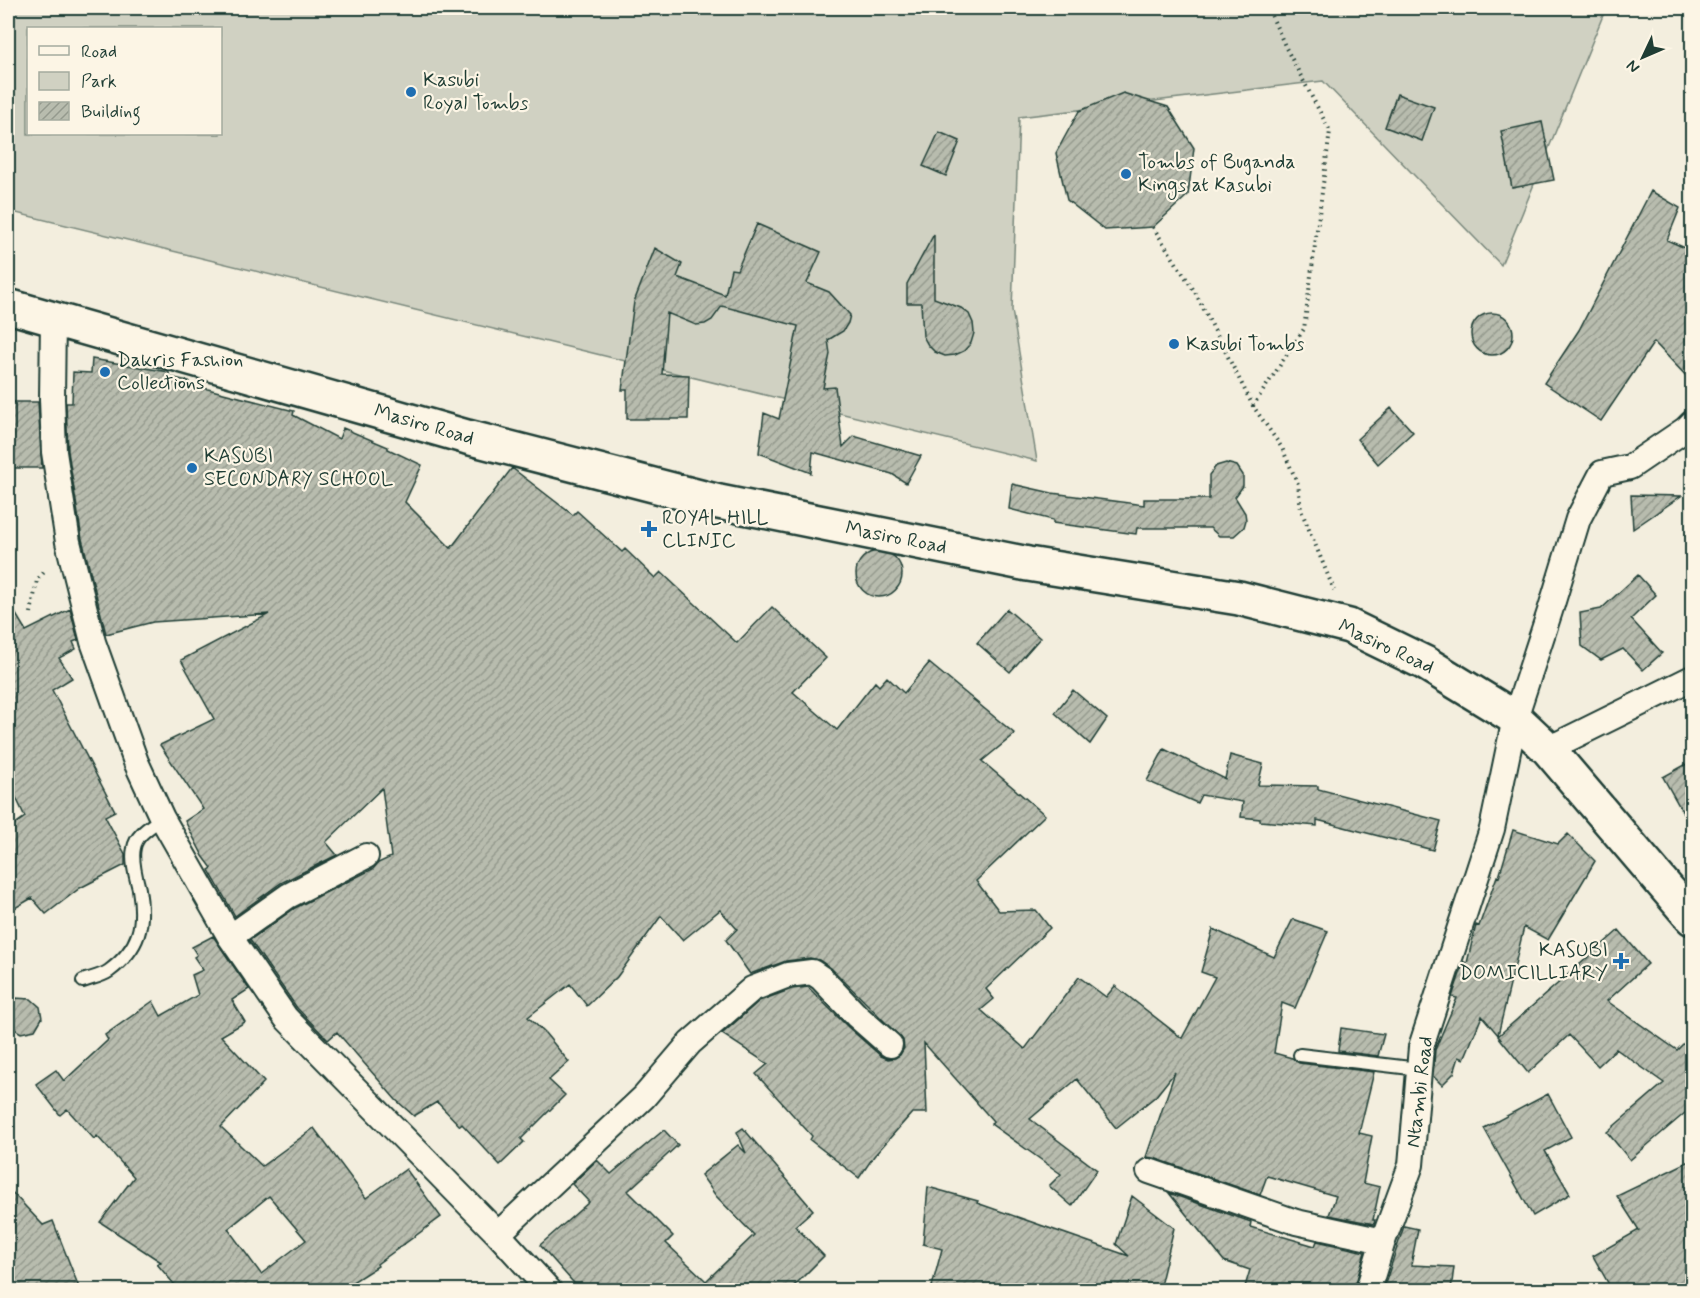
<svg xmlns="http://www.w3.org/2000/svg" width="1700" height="1298" font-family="Mynerve,sans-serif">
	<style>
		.green { fill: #d0d1c2; stroke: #78877b; stroke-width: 1.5; fill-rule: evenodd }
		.building { fill: url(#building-hatch); stroke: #1f3d34; stroke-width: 1.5; fill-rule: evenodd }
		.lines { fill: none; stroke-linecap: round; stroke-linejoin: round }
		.lane-casing { stroke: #1f3d34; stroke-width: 16 }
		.street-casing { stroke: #1f3d34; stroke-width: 28 }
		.secondary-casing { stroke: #1f3d34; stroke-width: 38 }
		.path { stroke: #1f3d34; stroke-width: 4; stroke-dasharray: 1.5 4.5; stroke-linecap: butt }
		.lane { stroke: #fcf5e5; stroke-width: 12 }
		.street { stroke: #fcf5e5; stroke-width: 24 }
		.secondary { stroke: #fcf5e5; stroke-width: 33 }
		.poi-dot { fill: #1f6fb2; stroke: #fcf5e5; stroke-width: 2 }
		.labels { text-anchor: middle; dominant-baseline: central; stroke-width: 4.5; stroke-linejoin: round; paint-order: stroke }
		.poi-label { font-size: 20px; fill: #1f3d34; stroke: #fcf5e5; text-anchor: start }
		.street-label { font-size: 20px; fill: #1f3d34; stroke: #fcf5e5 }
	</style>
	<defs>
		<pattern id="building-hatch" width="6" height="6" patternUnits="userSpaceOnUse" patternTransform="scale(1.5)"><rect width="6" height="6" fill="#b8bcae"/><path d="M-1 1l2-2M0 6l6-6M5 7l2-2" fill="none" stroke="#959a8e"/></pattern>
	</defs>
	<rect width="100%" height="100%" fill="#f3eede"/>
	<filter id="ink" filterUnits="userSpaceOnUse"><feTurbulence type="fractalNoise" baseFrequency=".0167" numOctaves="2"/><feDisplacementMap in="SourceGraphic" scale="12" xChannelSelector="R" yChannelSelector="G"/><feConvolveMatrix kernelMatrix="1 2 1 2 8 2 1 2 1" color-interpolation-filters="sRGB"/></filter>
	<g filter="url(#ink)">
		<path class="green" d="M8,8H1606L1501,265L1323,81L1019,117L1012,310L1037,461L8,211ZM28,28H220V134H28Z"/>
		<path class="building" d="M1123,93L1168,107L1194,148L1188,195L1153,227L1105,230L1067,200L1056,153L1079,111Z
			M1397,94L1434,107L1422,141L1385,127Z
			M1542,122L1554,180L1512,188L1501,131Z
			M939,132L960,141L946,176L923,166Z
			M1651,191L1680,208L1667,240L1692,251V382L1654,342L1601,421L1544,383L1579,330Z
			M757,224L821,252L807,283L829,292L850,315L848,323L843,331L828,340L830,354L823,388L835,387L843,447L854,436L921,456L906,483L892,474L813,452L811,473L759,453L764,413L779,419L798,326L722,306L712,320L705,324L696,325L667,313L662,374L689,375L688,419H627V390H622L634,302L655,248L682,264L677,277L725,295L731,269L737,270Z
			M934,234V298L961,308L969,314L973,323L974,333L971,343L964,351L955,355L945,356L935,352L928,345L923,336L921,303H907V284Z
			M1471 334a21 21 0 1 1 42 0a21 21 0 1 1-42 0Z
			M92,359L169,372V377L189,381L188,384L294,411L293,415L339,439L343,428L388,447V449L422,465L405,502L451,548L512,468L573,515L577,511L622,552L625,549L655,578L661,572L737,643L772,607L826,658L793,692L837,730L875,682L879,686L887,677L904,693L929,663L1015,734L982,761L1045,815L976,881L999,911L1036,910L1050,928L986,989L994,999L981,1010L1025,1049L1079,977L1106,997L1115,986L1182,1038L1215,977L1201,972L1213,929L1274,957L1293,919L1328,931L1295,1008L1282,1003L1274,1053L1292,1058L1299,1063L1374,1072L1359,1133L1372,1136L1363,1183L1380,1187L1373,1220H1375L1374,1224L1329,1215L1336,1196L1267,1176L1260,1195L1154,1158L1146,1157L1175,1072L1156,1096L1116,1128L1077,1079L1030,1119L1097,1170L1072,1206L1049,1186L1061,1174L991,1124L993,1121L924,1043L927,1113H912L874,1156L859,1178L810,1140L812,1136L756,1074L768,1064L722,1034L759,1001L792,989L808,987L848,1027L881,1056L888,1059L895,1058L900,1055L904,1048L903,1040L831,968L819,960L810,958L786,961L750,974L726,940L737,929L720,910L683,940L661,916L617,977L587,1006L570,984L528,1017L545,1033L569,1062L549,1080L565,1095L521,1139L524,1142L500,1165L462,1124L460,1126L437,1102L414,1116L396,1100L337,1032L328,1040L297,1008L250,940L295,908L373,869L378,863L391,857L382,788L326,842L337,855L281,883L235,916L209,870L212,868L203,856L185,821L203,809L160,745L214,719L181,660L269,614L153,622L106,634L82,539L68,451L66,403H72L73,372L91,373Z
			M8,402H38L42,468H8Z
			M1391,408L1413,432L1378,464L1357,439Z
			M1226,463L1237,466L1243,475V486L1235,497L1245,513L1246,520L1244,527L1234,536H1219L1210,528H1137L1136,534L1053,523V520L1009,509L1012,484L1052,493L1144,505V499H1209V475L1216,466Z
			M1631,495L1681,496L1633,529Z
			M856 574a23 23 0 1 1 46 0a23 23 0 1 1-46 0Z
			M1638,575L1656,595L1631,619L1662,653L1643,670L1623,649L1601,660L1582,646L1580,613L1601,609Z
			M8,601L26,631L70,609L78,640L73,642L76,649L59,658L72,678L52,690L115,811L105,816L125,854V865L80,888L46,914L32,898L8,912V829L25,817L8,780Z
			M1007,609L1040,638L1010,672L977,643Z
			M1073,690L1107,719L1090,744L1055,713Z
			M1164,749L1225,779L1230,755L1263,764L1258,785L1318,786V789L1441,821L1433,850L1317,820V826L1260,821V819L1241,817L1243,802L1201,795L1197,803L1147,781Z
			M1692,761V829L1663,777Z
			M1513,830L1558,844L1568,834L1595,861L1548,940L1524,927L1498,1035L1482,1016L1464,1059L1459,1057L1454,1073L1442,1085L1433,1076L1435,1050L1457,998L1452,997L1464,962L1467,963L1476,925L1479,926L1497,876L1499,877Z
			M1619,930L1648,964L1607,1001L1677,1050L1692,1035V1107L1630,1160L1607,1132L1664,1083L1616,1049L1598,1066L1569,1035L1528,1073L1498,1036Z
			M213,936L249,989L232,1000L245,1022L221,1036L264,1082L221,1127L262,1166L314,1128L366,1198L406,1169L441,1217L377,1264L378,1266L340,1290H179L157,1264L161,1262L100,1222L134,1177L97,1136L94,1139L67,1109L60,1115L36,1084L56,1070L64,1081L108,1040L105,1035L153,1001L161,1016L198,995L192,975L203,970L194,957L197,955L192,947ZM269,1196L306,1240L261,1274L228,1229Z
			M14,998L31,999L40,1007L42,1018L35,1030L21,1033L11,1027L8,1021V1010Z
			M1341,1028L1384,1034L1378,1056L1338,1051Z
			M1548,1094L1571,1137L1545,1151L1570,1194L1533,1216L1484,1128Z
			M743,1128L813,1210L795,1226L824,1256L790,1290H580L540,1245L589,1202L572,1184L597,1160L611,1174L664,1130L678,1145L628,1191L673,1236L666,1243L706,1281L754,1235L716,1196L701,1175L738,1145L746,1153L737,1132Z
			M1692,1160V1290H1612L1593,1256L1639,1230L1617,1196Z
			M928,1187L978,1201L977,1203L1129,1256L1116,1244L1132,1196L1174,1228L1159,1290H931L942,1249L923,1244Z
			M8,1188L43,1225L53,1221L80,1290H8Z
			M1169,1193L1251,1222L1250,1227L1315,1246L1317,1241L1365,1252L1354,1290H1244L1250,1270L1224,1261Z
			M1404,1226L1418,1229L1411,1265L1454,1267L1451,1290H1383Z"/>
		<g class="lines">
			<g class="lane-casing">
				<path id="lane" d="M83,981C91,978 102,976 109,971C140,948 145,925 139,889C136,877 131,861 134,848C136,834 152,826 162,818
					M1300,1055L1419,1069"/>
			</g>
			<g class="street-casing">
				<path id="street" d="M53,318L52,399L54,452L68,542L93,642L136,762L162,818L230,937L286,1018L498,1234L549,1290
					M1548,749L1692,678
					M230,937L288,896L366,856
					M1149,1171L1296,1222L1383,1241
					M498,1234L644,1097L690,1043L752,989L788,975L812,972L821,978L857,1016L890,1045
					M1368,1290L1383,1241L1411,1165L1421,1047L1492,829L1515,718L1550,611L1578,519L1602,473L1630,467L1686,429L1692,423"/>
			</g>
			<g class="secondary-casing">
				<path id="secondary" d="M8,306L467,437L719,502L1028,564L1239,598L1349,626L1425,663L1515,718L1548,749L1692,918"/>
			</g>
			<path class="path" d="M1153,227L1195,292L1253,406L1282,448L1298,484L1301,510L1334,590
				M1253,406L1304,329L1330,131L1286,48L1268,8
				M31,613L37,580L46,570"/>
			<use href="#lane" class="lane"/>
			<use href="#street" class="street"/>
			<use href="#secondary" class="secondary"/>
		</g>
	</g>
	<g class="poi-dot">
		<circle cx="411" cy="92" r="6"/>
		<circle cx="1126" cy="174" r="6"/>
		<circle cx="1174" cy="344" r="6"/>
		<circle cx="105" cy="372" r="6"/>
		<circle cx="192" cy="468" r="6"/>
		<path d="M646 520h6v6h6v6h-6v6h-6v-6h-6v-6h6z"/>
		<path d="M1618 952h6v6h6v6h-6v6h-6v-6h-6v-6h6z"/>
	</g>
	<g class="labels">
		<g class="poi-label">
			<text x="423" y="80">Kasubi<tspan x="423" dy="23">Royal Tombs</tspan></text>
			<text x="1138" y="162">Tombs of Buganda<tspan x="1138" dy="23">Kings at Kasubi</tspan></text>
			<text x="1186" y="344">Kasubi Tombs</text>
			<text x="117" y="360">Dakris Fashion<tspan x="117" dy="23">Collections</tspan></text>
			<text x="204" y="456">KASUBI<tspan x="204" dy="23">SECONDARY SCHOOL</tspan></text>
			<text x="662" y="518">ROYAL HILL<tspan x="662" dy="23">CLINIC</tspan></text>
			<text x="1608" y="950" text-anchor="end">KASUBI<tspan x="1608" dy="23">DOMICILLIARY</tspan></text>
		</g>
		<g class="street-label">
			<text transform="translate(424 425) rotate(16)">Masiro Road</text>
			<text transform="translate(896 538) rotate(11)">Masiro Road</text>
			<text transform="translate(1386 647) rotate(25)">Masiro Road</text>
			<text transform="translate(1420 1092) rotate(-83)">Ntambi Road</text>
		</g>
	</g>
	<rect width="1700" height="1298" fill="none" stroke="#fcf5e5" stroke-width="30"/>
	<rect x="15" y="15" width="1670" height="1268" fill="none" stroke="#1f3d34" stroke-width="2" filter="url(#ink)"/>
	<rect x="27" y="27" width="195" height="108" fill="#fcf5e5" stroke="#a4ab9e" stroke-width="1.5"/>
	<rect x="39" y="46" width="30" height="9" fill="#fcf5e5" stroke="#a4ab9e" stroke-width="1.5"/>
	<text x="81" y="57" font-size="18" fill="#1f3d34">Road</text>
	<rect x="39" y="72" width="30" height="18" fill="#d0d1c2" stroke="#a4ab9e" stroke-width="1.5"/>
	<text x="81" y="87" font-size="18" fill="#1f3d34">Park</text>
	<rect x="39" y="102" width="30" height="18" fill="url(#building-hatch)" stroke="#a4ab9e" stroke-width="1.5"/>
	<text x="81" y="117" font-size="18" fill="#1f3d34">Building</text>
	<g transform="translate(1643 57) rotate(226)" stroke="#fcf5e5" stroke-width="4.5" paint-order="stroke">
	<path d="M0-4.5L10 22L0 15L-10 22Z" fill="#1f3d34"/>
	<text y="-9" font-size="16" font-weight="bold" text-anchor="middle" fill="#1f3d34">N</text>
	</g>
</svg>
